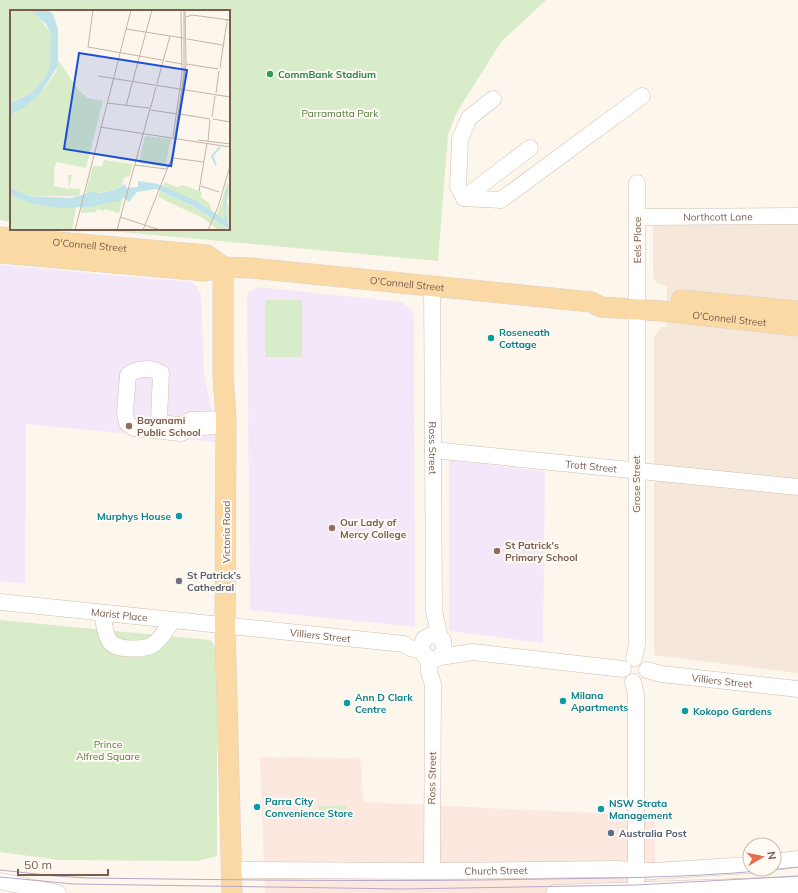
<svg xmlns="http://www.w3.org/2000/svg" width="798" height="893" font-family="Mulish,sans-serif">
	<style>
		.residential { fill: #f5e8da }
		.commercial { fill: #fde8e0 }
		.education { fill: #f3e8fa }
		.green { fill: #d8ecc9 }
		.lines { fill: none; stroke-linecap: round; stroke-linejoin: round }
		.minor-casing { stroke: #d1beb0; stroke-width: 17 }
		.major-casing { stroke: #dad1cd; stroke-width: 21 }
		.minor { stroke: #fff; stroke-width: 16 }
		.major { stroke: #fbd9a5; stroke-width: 20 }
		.tram { stroke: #b9a8c9; stroke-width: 1 }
		.leisure-dot { fill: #2e9e5b; stroke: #fffaf3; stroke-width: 1.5 }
		.culture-dot { fill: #0f9aa8; stroke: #fffaf3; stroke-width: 1.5 }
		.education-dot { fill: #8d6e63; stroke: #fffaf3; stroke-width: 1.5 }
		.worship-dot { fill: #6b7280; stroke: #fffaf3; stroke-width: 1.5 }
		.service-dot { fill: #5c6f8a; stroke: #fffaf3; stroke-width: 1.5 }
		.labels { text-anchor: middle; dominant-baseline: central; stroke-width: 4; stroke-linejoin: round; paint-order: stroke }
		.leisure-label { font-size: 10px; font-weight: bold; fill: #27864d; stroke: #fffaf3; text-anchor: start }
		.park-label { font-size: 10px; fill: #537a41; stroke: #fffaf3 }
		.street-label { font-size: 10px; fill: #7a5c4d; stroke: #fffaf3 }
		.culture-label { font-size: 10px; font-weight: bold; fill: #0d838f; stroke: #fffaf3; text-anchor: start }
		.education-label { font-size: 10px; font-weight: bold; fill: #785e54; stroke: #fffaf3; text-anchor: start }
		.worship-label { font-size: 10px; font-weight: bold; fill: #5b616d; stroke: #fffaf3; text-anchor: start }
		.service-label { font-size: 10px; font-weight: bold; fill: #4e5e75; stroke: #fffaf3; text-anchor: start }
		.inset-river { fill: none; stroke: #bfe3e8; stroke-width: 2 }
		.inset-road { fill: none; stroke: #c5b3a7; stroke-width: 1 }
		.view { fill: #1d4ed8; fill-opacity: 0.15; stroke: #1d4ed8; stroke-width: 2 }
		.inset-edge { fill: none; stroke: #7a5c4d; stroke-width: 2 }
	</style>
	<rect width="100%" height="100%" fill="#fdf6ec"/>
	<path class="residential" d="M657,221L798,222V673L654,655V337L661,327H666L667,286L659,284L654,280L653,273V226Z"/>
	<path class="commercial" d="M260,757L361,758L363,802L655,816V893H265Z"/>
	<path class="education" d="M0,265L191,282L197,287L201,294L204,373L214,420L215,442L26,424L25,584L0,581Z
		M258,287L402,302L412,310L414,316L415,627L250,610L247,297L249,292Z
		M449,460L545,471L543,643L449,631Z"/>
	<path class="green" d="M0,0H546L501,42L457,112L448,135L438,261L88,229H229V11H11V222L0,220Z
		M265,300H302V357H265Z
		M0,620L210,640L217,648V856L197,861L58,860L0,852Z
		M319,806H346V819H319Z"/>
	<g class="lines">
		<g class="minor-casing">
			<g id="minor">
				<path d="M464,198L501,200L642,96"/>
				<path d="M464,198L458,186L460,139L469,118L493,99"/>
				<path d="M464,198L530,148"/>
				<path id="s1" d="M637,217L798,216"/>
				<path id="s2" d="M432,286L434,611L440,638"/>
				<path d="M226,425L192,428L181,433L134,428L127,423L125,412L128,375C137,368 150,367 161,373L159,419L166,424L182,425L191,420L226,419"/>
				<path id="s3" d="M433,450L798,487"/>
				<path id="s4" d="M0,602L404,644L410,648L421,651"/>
				<path d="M102,613C104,621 104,632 109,640C112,646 118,647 124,648C155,651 156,644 173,620"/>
				<path d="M440,657L444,651L443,640L436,636L431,635L424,639L421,647L424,655L428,658L435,659L440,657L473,652L623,669"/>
				<path d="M428,658L429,672L433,684L432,871"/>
				<path d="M634,658L637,644V183"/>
				<path id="s5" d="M647,670L661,674L798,689"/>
				<path d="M633,682L636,695V882"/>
				<path d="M774,862L798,859"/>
				<path id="s6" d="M242,870L432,871L616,869L654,871L750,865"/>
				<path d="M0,881L58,893"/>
				<path d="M554,893L798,885"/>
			</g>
		</g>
		<g class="major-casing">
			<g id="major">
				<path id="s7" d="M0,237L207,255L223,267"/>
				<path id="s8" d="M0,253L205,271L223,267L252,268L591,302L601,307L661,311L798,326"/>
				<path d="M223,267V375L226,419L225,625L232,893"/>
				<path d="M681,300L798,311"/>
			</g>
		</g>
		<use href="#minor" class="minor"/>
		<use href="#major" class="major"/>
		<path class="tram" d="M0,870L55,876L88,878C240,880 392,882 545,879C629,878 714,877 798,867
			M0,877L73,884L403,889L636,885L798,876"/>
	</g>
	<circle class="leisure-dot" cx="270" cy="74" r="4"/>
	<g class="culture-dot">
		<circle cx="491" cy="338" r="4"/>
		<circle cx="179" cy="516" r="4"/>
		<circle cx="563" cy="701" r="4"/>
		<circle cx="347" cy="703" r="4"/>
		<circle cx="685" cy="711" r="4"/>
		<circle cx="257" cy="807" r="4"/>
		<circle cx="601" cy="809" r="4"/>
	</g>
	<g class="education-dot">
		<circle cx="129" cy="426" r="4"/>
		<circle cx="332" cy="528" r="4"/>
		<circle cx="497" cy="551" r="4"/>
	</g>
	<circle class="worship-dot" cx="179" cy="581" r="4"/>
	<circle class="service-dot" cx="611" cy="833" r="4"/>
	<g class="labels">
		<g class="leisure-label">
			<text x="278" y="74">CommBank Stadium</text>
		</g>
		<g class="park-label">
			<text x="340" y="113">Parramatta Park</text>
			<text x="108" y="744">Prince<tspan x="108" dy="12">Alfred Square</tspan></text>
		</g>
		<g class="street-label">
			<text stroke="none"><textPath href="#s1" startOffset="81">Northcott Lane</textPath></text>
			<text transform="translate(637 240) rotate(-90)">Eels Place</text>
			<text stroke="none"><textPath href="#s7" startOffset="90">O'Connell Street</textPath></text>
			<text stroke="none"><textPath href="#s8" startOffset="409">O'Connell Street</textPath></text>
			<text stroke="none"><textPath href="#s8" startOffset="734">O'Connell Street</textPath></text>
			<text stroke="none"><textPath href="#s2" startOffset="162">Ross Street</textPath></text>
			<text stroke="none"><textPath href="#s3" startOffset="159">Trott Street</textPath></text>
			<text transform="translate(636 484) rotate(-90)">Grose Street</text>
			<text transform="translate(226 532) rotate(-90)">Victoria Road</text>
			<text stroke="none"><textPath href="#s4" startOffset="120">Marist Place</textPath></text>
			<text stroke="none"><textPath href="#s4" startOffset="322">Villiers Street</textPath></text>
			<text stroke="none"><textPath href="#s5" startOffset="76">Villiers Street</textPath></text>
			<text transform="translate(432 778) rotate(-89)">Ross Street</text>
			<text stroke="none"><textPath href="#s6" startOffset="254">Church Street</textPath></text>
		</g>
		<g class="culture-label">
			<text x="499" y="332">Roseneath<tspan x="499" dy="12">Cottage</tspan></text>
			<text x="171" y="516" text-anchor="end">Murphys House</text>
			<text x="571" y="695">Milana<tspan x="571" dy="12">Apartments</tspan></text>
			<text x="355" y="697">Ann D Clark<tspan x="355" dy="12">Centre</tspan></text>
			<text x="693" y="711">Kokopo Gardens</text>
			<text x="265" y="801">Parra City<tspan x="265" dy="12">Convenience Store</tspan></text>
			<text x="609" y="803">NSW Strata<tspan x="609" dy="12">Management</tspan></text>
		</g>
		<g class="education-label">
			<text x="137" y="420">Bayanami<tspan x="137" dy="12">Public School</tspan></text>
			<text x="340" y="522">Our Lady of<tspan x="340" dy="12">Mercy College</tspan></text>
			<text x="505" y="545">St Patrick's<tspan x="505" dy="12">Primary School</tspan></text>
		</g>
		<g class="worship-label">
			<text x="187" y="575">St Patrick's<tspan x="187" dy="12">Cathedral</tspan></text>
		</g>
		<g class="service-label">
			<text x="619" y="833">Australia Post</text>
		</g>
	</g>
	<g transform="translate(10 10)">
		<rect width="220" height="220" fill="#fdf6ec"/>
		<path d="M0,0H21L29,7L41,24L42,34L40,57L34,69L20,84L0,93ZM49,51L68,80L78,88L93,91L76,158L47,152L44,158V176L59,179L58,165H62L59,178L71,179L69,186H19L0,177V105L14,98L30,84L46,62ZM135,126L161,129L155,157L129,153ZM94,150L123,154L120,165L114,168L112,175L104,180L75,185L83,156H92ZM155,172L166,177L173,175L192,182L191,187L199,193L203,202L185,190L152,177ZM217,173L220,177L217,193L220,197V213L207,205ZM150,181L187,199L219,220H208L193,208L148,187ZM0,185L38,196L66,197L62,220H0ZM113,187L109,203L95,199L94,201L87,199L86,202L71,203L72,196L91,195Z" fill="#d8ecc9"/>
		<path d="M21,0H38L43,4L48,19V56L30,84L14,98L0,105V93L20,84L34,69L40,57L41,24L36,14ZM128,171L148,174L185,190L214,209L215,201L220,220L184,197L146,179L127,182L119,192L113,187L109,191L80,197L49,198L23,194L0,185V177L19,186L61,188L82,182L89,183L104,180L115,174L117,178L128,177Z" fill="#bfe3e8"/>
		<path class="inset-river" d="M0,1L13,0M206,155L202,146L210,137M214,202L217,179"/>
		<path class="inset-road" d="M83,0L78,37L152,50M157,0H176M176,7L182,5L219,10H215M116,19L173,28M177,29L212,35M214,33L213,37L217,12M154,48L153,51L160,26M155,51L172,54M176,54L208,59M210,58L213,37M88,66L220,87M147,74L153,51M206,83L209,61M97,93L139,98M116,96L142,0M141,96L146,77M141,100L167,104M170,104L200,109M202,107L205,86M203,109L220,112M90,117L220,137M163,127L172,64L171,0M188,130L220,134M198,131L200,110M163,148L194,152M125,155L156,159L163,148L176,54L175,0M191,176L209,182M189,181L197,133M110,207L150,220M65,220L121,0M107,220L141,95M133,220L162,147L174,64V0M198,220L208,197L220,156"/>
		<path class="view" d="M69,43L177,60L161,156L54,139Z"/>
		<rect width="220" height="220" class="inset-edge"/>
	</g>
	<g transform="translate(762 857) rotate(81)"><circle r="19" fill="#fffaf3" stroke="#cabbb1"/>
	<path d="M0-3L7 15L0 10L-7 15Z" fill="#e76f51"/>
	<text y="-6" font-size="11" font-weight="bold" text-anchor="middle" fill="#7a5c4d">N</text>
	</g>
	<path d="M18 869v6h90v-6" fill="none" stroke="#7a5c4d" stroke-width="2"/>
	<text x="24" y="869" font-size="12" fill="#7a5c4d" stroke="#fffaf3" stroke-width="3" paint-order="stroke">50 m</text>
</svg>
